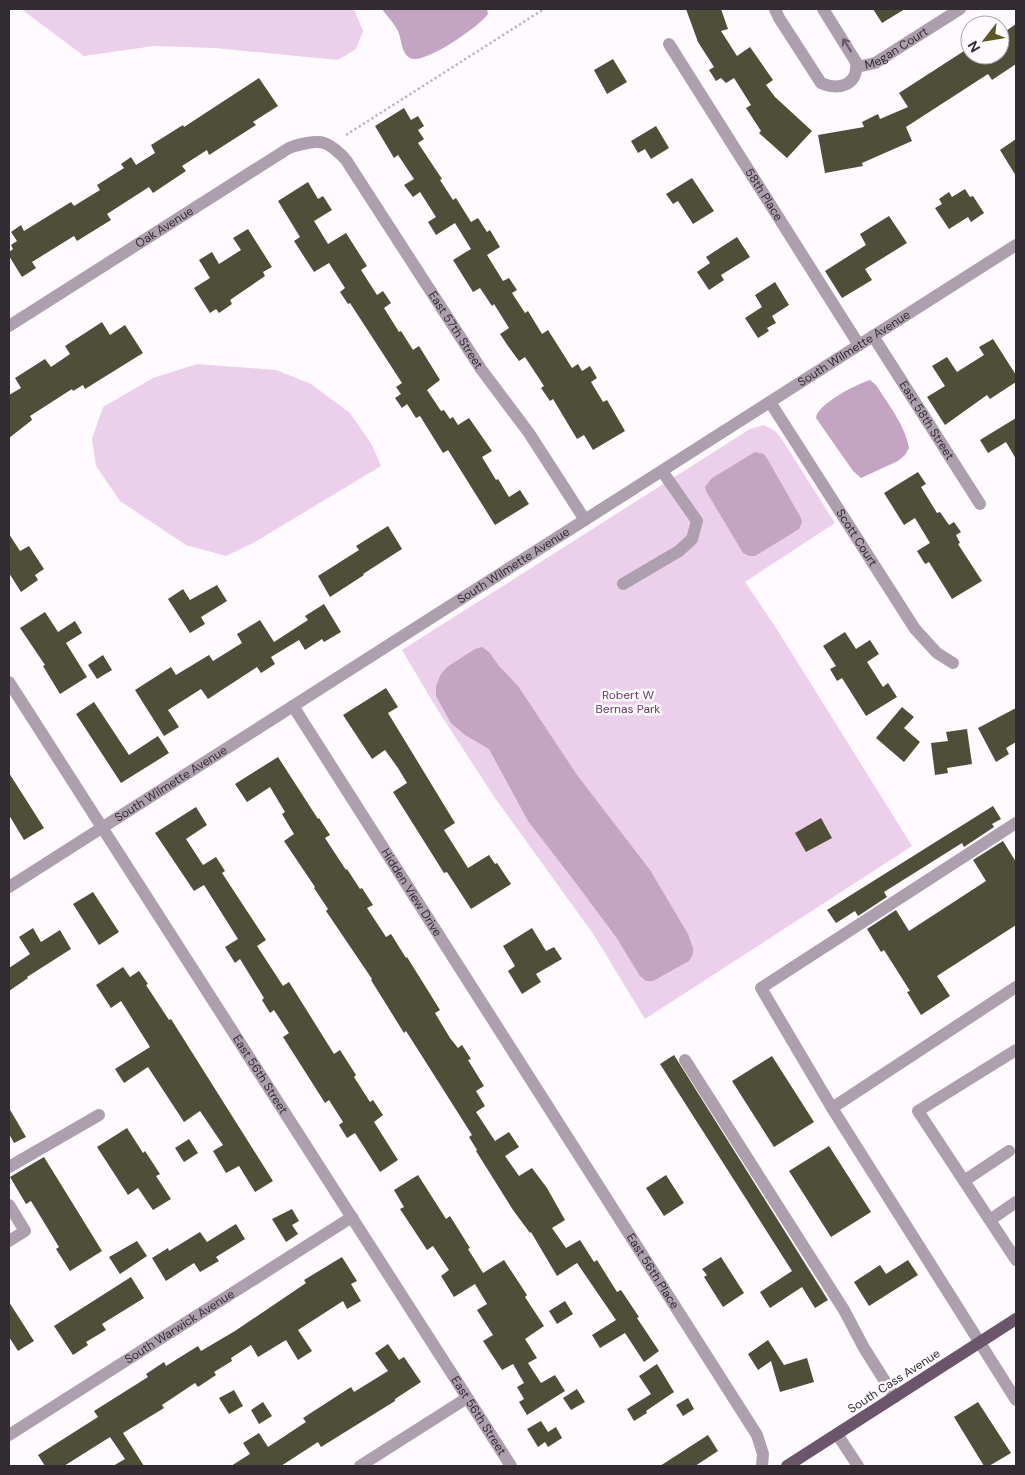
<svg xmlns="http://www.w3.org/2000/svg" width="1025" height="1475" font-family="'DM Sans',sans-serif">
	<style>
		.green { fill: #ebcfeb }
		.water { fill: #c3a4c2 }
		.building { fill: #4e4e39 }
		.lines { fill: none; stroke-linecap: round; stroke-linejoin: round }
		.path { stroke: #beb9be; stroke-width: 2.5; stroke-dasharray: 2.5 2.5; stroke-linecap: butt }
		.minor { stroke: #ad9fad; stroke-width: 12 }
		.major { stroke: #6b556b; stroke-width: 12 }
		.oneway { stroke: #635963 }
		.labels { text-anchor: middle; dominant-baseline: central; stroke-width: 5; stroke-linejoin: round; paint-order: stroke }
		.street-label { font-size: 12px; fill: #322b32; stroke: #fefafe }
		.park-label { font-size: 12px; fill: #643b65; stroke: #fefafe }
	</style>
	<rect width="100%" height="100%" fill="#fefafe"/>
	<path class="green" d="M21,9H354L363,31L356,49L338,60L214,48L154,46L84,56Z
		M197,364L276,370L311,384L350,413L372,445L381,466L253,543L226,556L186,545L120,501L96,466L92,439L103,407L153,378Z
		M764,425L775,431L781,438L835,523L745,582L778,631L912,846L645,1019L594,935L495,798L437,709L402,650L750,429Z"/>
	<path class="water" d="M382,9H487L488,14C480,26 423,66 410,58C401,53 402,40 398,31C394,23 387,16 382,9Z
		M870,380L876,385C888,404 905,425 909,448L905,455L898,461L861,478L853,471L816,418C817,404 857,384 870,380Z
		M755,452L764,454L768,460L801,518L802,522L799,529L755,556H749L743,553L706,491L705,487L712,478Z
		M482,647L489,652L499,666L518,686L577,775L650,870L688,934L693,948V954L689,961L653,981H646L640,976L616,937L572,878L528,821L489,749L465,735L451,723L436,696V686L441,674L447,667L475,649Z"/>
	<path class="building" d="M686,9H721L728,29L721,31L737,56L750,47L773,80L766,85L775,97L812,131L787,158L759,133L761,131L746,108L751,105L734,78L726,83L721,78L716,81L709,70L714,67L698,42Z
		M873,9H905L882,23Z
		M1016,24V64L992,80L988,74L906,127L912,141L862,163L863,166L825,173L818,135L864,127L862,122L878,114L880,119L908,107L899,93L964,51L966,55H1000V35Z
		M613,59L627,82L607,94L594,70Z
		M259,78L278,106L253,122L256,125L209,155L207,150L182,166L186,171L153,193L149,187L107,214L111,220L77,241L74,236L32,262L36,268L22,277L9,256V252L13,249L11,245L17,241L11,232L21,225L24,231L71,202L74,206L100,190L97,185L124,168L121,164L131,157L136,165L155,153L151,145L183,125L184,127Z
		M404,108L411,120L418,116L424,126L418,130L424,139L418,143L442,179L440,180L453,200L456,198L471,222L478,218L487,232L490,230L500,247L487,255L503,281L509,278L517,290L512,293L525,313L528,311L542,334L548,330L572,368L578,364L582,371L590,366L597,378L591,382L603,402L607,400L625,431L593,450L584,435L577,439L553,399L550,401L541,388L544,386L525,357L519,361L508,346L500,334L509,328L494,304L492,306L480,288L473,292L453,260L471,249L455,223L436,235L428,222L436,217L420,192L413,197L404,185L414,179L398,155L394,158L375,126Z
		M656,126L669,148L651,159L645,149L638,153L631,141Z
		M1016,139V176L1000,150Z
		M692,178L714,211L693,224L678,201L673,204L666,194Z
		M308,182L318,199L323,196L332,210L314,221L328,244L346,233L367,266L361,270L377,295L383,291L391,303L384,308L399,332L401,331L413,350L419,346L440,380L427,390L441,411L444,410L450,419L453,417L458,425L469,418L492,451L482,457L496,480L498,479L509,497L520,490L529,504L495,525L448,450L443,453L420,416L416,418L407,404L402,408L395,398L401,394L396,387L402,383L350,303L348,304L340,292L345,288L329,263L314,272L294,241L300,237L278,201Z
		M965,189L970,197L973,196L984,213L971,222L968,217L949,229L935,208L942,204L939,199L949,192L952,197Z
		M889,216L907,243L865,269L872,280L842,298L825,271L866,245L860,234Z
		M248,229L272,267L263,272L265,276L230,300L232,304L219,313L216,309L210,313L194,288L210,278L199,260L212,252L219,264L241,250L233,238Z
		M737,237L750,257L721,275L724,280L709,290L697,272L710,263L706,257Z
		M775,282L789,305L772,316L776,323L767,328L769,331L758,338L745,318L762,307L755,295Z
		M102,322L110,335L125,325L143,353L85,389L83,385L73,391L72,389L30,416L32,420L9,438V395L21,388L15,378L45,359L51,367L70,354L65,346Z
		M993,339L1016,375V382L990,399L987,395L945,425L927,397L945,386L932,366L947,357L957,372L984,355L979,347Z
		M1016,418V459L1006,442L988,453L980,440Z
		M918,472L926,484L921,487L937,513L940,512L949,525L954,522L961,532L956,535L960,543L958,544L982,581L952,599L929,562L925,564L917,551L930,543L915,518L904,525L884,493Z
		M388,526L402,549L363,574L364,575L330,597L318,576L359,550L356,546Z
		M9,534L20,551L29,546L44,569L35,575L38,580L21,592L9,573Z
		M217,585L227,601L201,617L205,624L190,633L168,599L183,589L190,600Z
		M324,604L341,632L324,642L322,639L305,650L299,640L271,657L275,664L261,673L257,667L208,699L201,689L168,710L179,727L164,736L135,690L171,667L176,675L209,655L213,661L242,643L237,634L260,620L274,642L308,620L305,616Z
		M45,612L58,632L75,621L82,633L66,643L87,677L60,694L43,666L45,665L20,628Z
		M845,632L856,649L870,640L879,654L867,662L883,687L888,683L897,697L866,716L842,678L837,681L830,669L836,666L823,646Z
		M103,655L112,670L97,679L88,665Z
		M386,688L398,707L388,713L455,823L444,830L468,868L489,855L495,864L497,863L511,884L471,909L447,872L444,873L393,792L407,783L398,768L385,750L372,759L343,715Z
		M94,702L129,755L158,736L169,753L121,783L76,714Z
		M902,707L914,717L904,728L920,742L904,762L876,738Z
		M1016,708V742L1006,748L1009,754L996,762L978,728Z
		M967,729L972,764L947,768L948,773L935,775L931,743L948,741L946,732Z
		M278,757L318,819L319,818L330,835L325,838L346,870L347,869L360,889L362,888L373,905L367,908L386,937L391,934L406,958L407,957L440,1010L435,1013L450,1038L458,1048L462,1045L471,1059L468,1060L484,1086L476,1091L485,1106L476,1112L495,1141L509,1132L519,1147L505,1156L519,1176L532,1168L547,1188L565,1220L552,1228L566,1248L580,1240L594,1262L597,1260L617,1292L621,1290L639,1317L637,1318L659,1351L644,1362L625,1333L600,1348L592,1335L616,1320L577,1263L557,1276L531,1232L530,1233L513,1210L476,1151L477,1150L469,1137L472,1135L441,1086L406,1031L404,1033L371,980L372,979L326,911L328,909L314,888L315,887L284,841L294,834L282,814L285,812L270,787L247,802L235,784Z
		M9,773L44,828L24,840L9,815Z
		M993,806L1001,819L992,824L994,827L964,847L962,843L884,892L887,897L858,916L855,911L836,923L827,910Z
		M196,807L207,825L186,839L203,865L216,857L225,871L222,873L266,940L257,946L283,986L289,982L334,1054L340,1050L356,1075L354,1077L370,1102L373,1100L383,1115L374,1122L398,1160L380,1172L355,1133L347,1138L339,1125L343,1122L329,1100L325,1103L283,1037L289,1033L274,1010L270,1013L262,1000L264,998L240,959L235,963L225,947L238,939L204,885L194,891L155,833Z
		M821,818L832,838L806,852L795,833Z
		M1003,841L1016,862V925L937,976L950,996L921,1015L907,992L910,991L884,950L881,952L867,929L896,910L909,931L986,881L973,860Z
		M93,892L119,932L99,945L73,904Z
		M33,928L41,942L60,930L71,949L27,977L28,978L9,991V968L30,954L19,937Z
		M532,928L546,951L554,947L562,959L536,974L541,982L522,994L508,971L515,966L503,946Z
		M123,967L130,977L139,971L148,984L146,985L169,1020L171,1019L273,1181L255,1192L239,1166L226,1173L213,1151L223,1145L200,1111L184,1122L148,1067L124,1083L115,1069L150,1047L121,1001L111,1008L96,985Z
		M674,1055L828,1300L815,1308L802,1287L770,1308L760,1292L792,1271L660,1064Z
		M772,1056L814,1122L774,1147L732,1081Z
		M9,1108L26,1137L14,1143L9,1134Z
		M127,1128L143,1153L145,1151L160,1174L156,1176L171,1199L153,1210L138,1188L128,1195L97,1147Z
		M189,1139L198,1153L184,1162L175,1148Z
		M829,1146L871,1212L831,1237L789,1171Z
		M44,1157L102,1251L70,1271L56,1249L59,1247L31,1201L26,1204L10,1177Z
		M418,1175L446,1219L450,1216L470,1248L468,1249L483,1273L504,1260L527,1295L525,1297L544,1326L525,1339L537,1358L528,1363L541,1383L555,1375L565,1391L527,1415L519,1402L524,1399L517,1387L524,1383L513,1364L502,1370L483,1341L493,1335L477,1310L487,1304L475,1284L454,1297L441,1276L449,1270L433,1246L427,1250L400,1209L404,1207L394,1190Z
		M666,1175L684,1203L664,1216L646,1188Z
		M292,1209L299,1221L292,1225L298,1234L286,1242L272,1219Z
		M236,1224L245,1239L216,1257L219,1261L200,1272L194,1263L166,1281L152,1258L168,1248L169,1251L200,1232L207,1242Z
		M137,1241L147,1256L120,1274L109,1257Z
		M342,1257L357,1281L351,1284L361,1301L347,1309L343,1301L298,1330L312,1351L298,1360L286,1340L258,1357L251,1345L231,1358L232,1361L214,1372L216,1375L198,1387L195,1383L162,1405L164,1408L123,1433L144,1466H113L125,1459L110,1437L64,1466H45L38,1455L98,1417L94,1411L148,1377L146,1374L164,1362L166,1366L198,1346L201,1351L235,1331L306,1283L304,1280Z
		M721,1257L744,1293L723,1307L704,1277L707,1275L702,1269Z
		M908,1260L918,1275L869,1306L854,1282L880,1265L886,1274Z
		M131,1277L144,1298L102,1324L106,1330L86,1342L88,1345L73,1355L54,1326Z
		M565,1301L573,1314L557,1324L549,1311Z
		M9,1302L34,1341L18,1351L9,1337Z
		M768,1340L784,1365L807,1358L814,1382L780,1392L771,1361L758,1370L748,1354Z
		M388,1344L399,1360L404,1357L421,1382L395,1399V1401L321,1447L318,1442L281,1466H231L250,1454L243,1443L259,1433L268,1447L306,1422L303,1418L351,1387L354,1392L388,1371L375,1353Z
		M657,1364L674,1392L646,1411L647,1413L634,1421L627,1409L651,1394L639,1376Z
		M577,1389L585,1402L571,1410L563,1398Z
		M234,1390L243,1406L229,1414L219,1398Z
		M688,1398L694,1409L683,1416L676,1405Z
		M263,1402L272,1416L259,1424L251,1410Z
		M978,1402L1011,1453L989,1466H984L954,1417Z
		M541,1421L548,1432L556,1427L562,1438L548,1447L545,1442L538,1447L527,1429Z
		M708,1435L718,1451L695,1466H660Z"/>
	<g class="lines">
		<path class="path" d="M346,135L544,9"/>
		<g class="minor">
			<path d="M775,9L779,18L821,83C839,91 859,85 856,62L823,9"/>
			<path id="s1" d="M669,44L859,345"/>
			<path id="s2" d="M857,67L875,63L960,9"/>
			<path id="s3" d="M9,326L289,148C296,145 316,140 324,143C331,145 341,154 346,160L481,369L529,433L585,520"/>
			<path id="s4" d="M873,336L980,504"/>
			<path id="s5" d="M770,402L915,629L937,653L953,663"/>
			<path d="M623,584L679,551L692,539L697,521L662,471"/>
			<path id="s6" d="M9,682L511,1466"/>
			<path id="s7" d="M293,706L757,1435L763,1454L762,1466"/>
			<path id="s8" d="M9,887L1016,245"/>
			<path d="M1016,987L832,1108L1016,1400"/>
			<path d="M1016,1050L918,1111L1016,1260"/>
			<path d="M685,1060L844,1310L864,1348L895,1397"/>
			<path d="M832,1108L761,988L1016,823"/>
			<path d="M9,1167L99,1115"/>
			<path d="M964,1181L1009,1151"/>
			<path d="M9,1205L25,1231L9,1241"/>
			<path d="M990,1220L1016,1202"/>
			<path d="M837,1434L858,1466"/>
			<path id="s9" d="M9,1435L352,1217"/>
			<path d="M360,1466L467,1398"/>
		</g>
		<path class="major" d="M787,1466L1016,1319"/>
	</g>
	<defs><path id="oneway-shaft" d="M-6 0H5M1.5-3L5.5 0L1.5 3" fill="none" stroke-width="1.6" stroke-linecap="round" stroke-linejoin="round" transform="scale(1.25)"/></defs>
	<use class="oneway" href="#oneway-shaft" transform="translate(847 45) rotate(-122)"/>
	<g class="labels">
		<g class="street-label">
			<text stroke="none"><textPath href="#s2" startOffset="44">Megan Court</textPath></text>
			<text stroke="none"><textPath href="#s1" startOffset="178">58th Place</textPath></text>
			<text stroke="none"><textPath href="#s3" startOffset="184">Oak Avenue</textPath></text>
			<text stroke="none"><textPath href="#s3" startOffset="598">East 57th Street</textPath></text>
			<text stroke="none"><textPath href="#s8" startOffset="1002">South Wilmette Avenue</textPath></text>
			<text stroke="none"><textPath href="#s4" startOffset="100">East 58th Street</textPath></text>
			<text stroke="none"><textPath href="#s5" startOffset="161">Scott Court</textPath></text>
			<text stroke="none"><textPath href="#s8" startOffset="598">South Wilmette Avenue</textPath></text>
			<text stroke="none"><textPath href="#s8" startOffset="192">South Wilmette Avenue</textPath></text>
			<text stroke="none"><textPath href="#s7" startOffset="221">Hidden View Drive</textPath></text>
			<text stroke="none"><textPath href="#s6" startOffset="466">East 56th Street</textPath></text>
			<text stroke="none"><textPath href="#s7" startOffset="670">East 56th Place</textPath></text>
			<text stroke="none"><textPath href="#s9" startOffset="202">South Warwick Avenue</textPath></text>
			<text transform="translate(894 1381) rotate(-33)">South Cass Avenue</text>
			<text stroke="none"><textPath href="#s6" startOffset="871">East 56th Street</textPath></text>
		</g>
		<g class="park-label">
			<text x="628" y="695">Robert W<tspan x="628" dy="14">Bernas Park</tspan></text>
		</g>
	</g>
	<rect width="1025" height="1475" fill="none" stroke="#322b32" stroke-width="20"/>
	<g transform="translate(985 40) rotate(239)"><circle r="24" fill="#fefafe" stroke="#aca7ac"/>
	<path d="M0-4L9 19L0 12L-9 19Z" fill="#5b5926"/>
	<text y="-8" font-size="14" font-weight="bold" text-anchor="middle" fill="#322b32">N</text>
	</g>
</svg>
